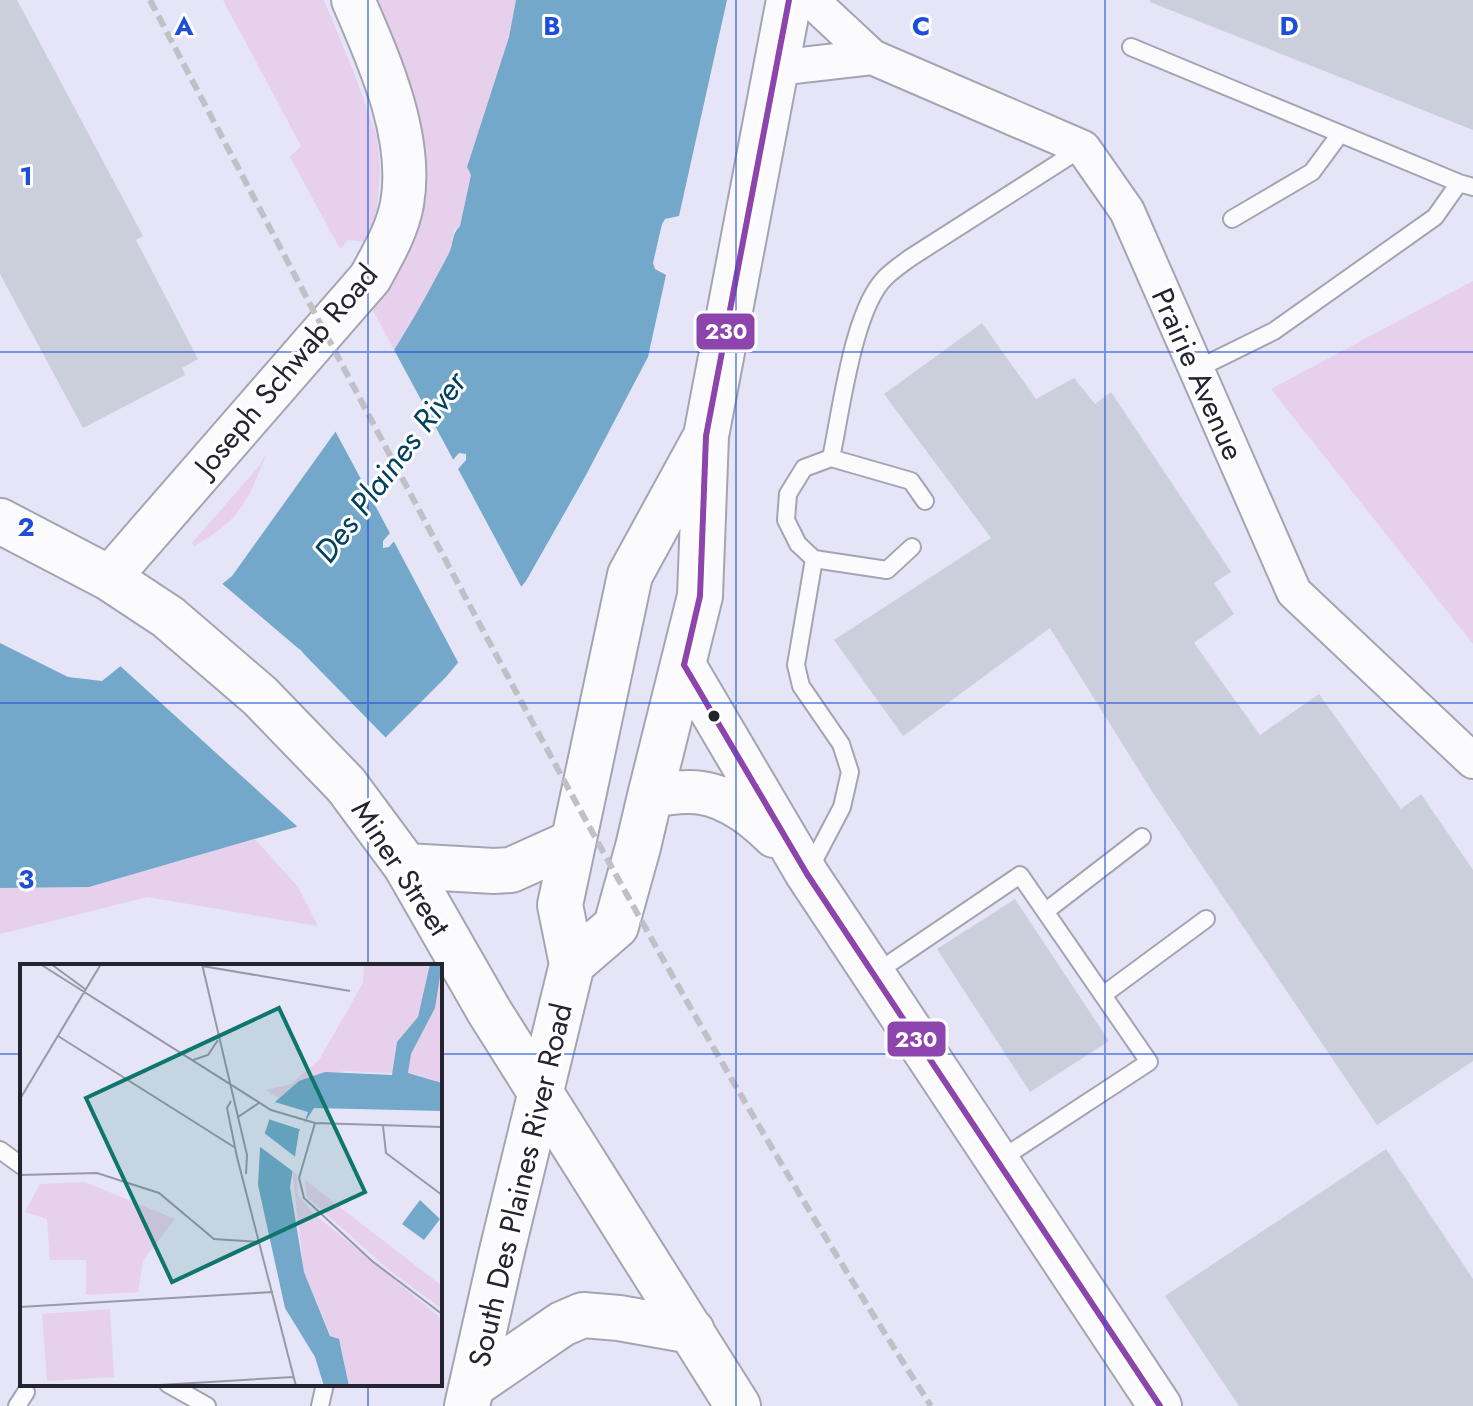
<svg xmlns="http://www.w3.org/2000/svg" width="1473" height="1406" font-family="Jost,sans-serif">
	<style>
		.green { fill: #e7d0eb }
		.water { fill: #73a8ca; fill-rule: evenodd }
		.pier { fill: #e5e5f7 }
		.building { fill: #cbcfdc }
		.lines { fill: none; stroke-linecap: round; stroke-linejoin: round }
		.service-casing { stroke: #a4a4b2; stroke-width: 20 }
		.minor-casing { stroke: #a4a4b2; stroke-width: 38 }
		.tertiary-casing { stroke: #a4a4b2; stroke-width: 46 }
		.secondary-casing { stroke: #a4a4b2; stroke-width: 48 }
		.primary-casing { stroke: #a4a4b2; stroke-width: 48 }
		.service { stroke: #fbfbfe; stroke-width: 16 }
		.minor { stroke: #fbfbfe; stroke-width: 34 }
		.tertiary { stroke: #fbfbfe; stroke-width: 42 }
		.secondary { stroke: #fbfbfe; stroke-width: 44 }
		.primary { stroke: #fbfbfe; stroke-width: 44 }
		.rail { stroke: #c0c0c6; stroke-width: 6; stroke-dasharray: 12 6; stroke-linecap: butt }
		.bus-1-casing { stroke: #fff; stroke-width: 12 }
		.bus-1 { stroke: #8e44ad; stroke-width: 6 }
		.grid { fill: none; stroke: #1d4ed8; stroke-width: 2; stroke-opacity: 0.55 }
		.bus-dot { fill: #242430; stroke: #fff; stroke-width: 3 }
		.labels { text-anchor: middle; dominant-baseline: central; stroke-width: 6; stroke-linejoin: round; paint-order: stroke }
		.street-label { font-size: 30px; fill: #242430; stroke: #fff }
		.water-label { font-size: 32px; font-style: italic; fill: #00415e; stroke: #fff }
		.inset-road { fill: none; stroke: #9898a7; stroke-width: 2 }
		.view { fill: #0f766e; fill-opacity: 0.15; stroke: #0f766e; stroke-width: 4 }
		.inset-edge { fill: none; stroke: #242430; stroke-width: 4 }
		.grid-label { font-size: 26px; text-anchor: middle; font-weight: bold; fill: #1d4ed8; stroke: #fff; stroke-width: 6; stroke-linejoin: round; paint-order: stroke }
		.line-badge { stroke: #fff; stroke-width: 3 }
		.badge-label { font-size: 22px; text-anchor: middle; font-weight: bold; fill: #fff }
	</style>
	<rect width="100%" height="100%" fill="#e5e5f7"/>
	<path class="green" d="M223,0H324L354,73L377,136L380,170L377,209L366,242L348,240L340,249L290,157L301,146Z
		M377,0H516L509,37L467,167L471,175L460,226L454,231L451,249L412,323L394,350L372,308C391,284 409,259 418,228C439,153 403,70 377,0Z
		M1473,281V644L1271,389Z
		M266,454C248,502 240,520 194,546L192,543L259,466Z
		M255,839L298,887L318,926L147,897L0,934V888L89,887Z"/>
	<path class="water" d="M516,0H727L679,216L665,219L662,224L653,263L655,269L666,275L648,357L585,477L526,581L446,677L296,827L89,887L0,888V643L68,677L102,681L232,576L394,350C414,319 431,287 448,255C454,245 451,234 460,226L471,175L467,167L509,37ZM459,453L466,454V460L389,547L383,548V541ZM300,649L303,653L214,751L209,746Z"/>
	<path class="pier" d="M392,346L455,463L392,537L333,427Z
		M456,465L523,590L460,666L392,538Z
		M219,581L299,649L388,740L300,829L118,664Z"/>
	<path class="building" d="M0,0H17L143,236L136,240L198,359L182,368L185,375L83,428L0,274Z
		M1150,0H1473V130L1150,2Z
		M982,323L1036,399L1074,378L1095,404L1111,392L1231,572L1214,583L1234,614L1194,643L1260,735L1319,694L1401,809L1421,794L1473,870V1061L1377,1125L1153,793L1050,628L903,736L834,640L991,538L884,394Z
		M1015,899L1109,1041L1030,1092L937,949Z
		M1386,1149L1473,1279V1406H1239L1165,1296Z"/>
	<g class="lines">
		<g class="service-casing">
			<path id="service" d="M1131,47L1459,183
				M1232,219L1312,172L1340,134
				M1197,369L1274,331L1435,217L1459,183L1473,187
				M831,458L911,481L925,501
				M814,559L887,570L912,547
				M809,870L842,807L850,772L841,744L801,686L796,665L814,559L798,544L786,520L788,494L804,468L831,458C841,412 853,308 886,277C893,270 902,264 910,258L1082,148
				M1046,911L1142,837
				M874,974L1020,875L1149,1062L998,1161
				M1103,995L1206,919
				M0,1150L22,1166
				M168,1384L207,1406
				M17,1406L26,1392
				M320,1406L325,1384"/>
		</g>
		<g class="minor-casing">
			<path id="minor" d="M811,0L872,57L1083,148L1127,211L1294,592L1473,761
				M776,68L872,57"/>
		</g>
		<g class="tertiary-casing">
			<path id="tertiary" d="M109,578L370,278C383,254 397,231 402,204C414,137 379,60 353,0
				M684,665L807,874L1160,1406
				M650,796C662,794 675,792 687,792C722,791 751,813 774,836"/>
		</g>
		<g class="secondary-casing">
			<path id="secondary" d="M572,964L616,926L638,847L650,796L700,596L706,436L789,0
				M467,1406L502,1251L572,964L560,905L630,575L706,436"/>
		</g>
		<g class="primary-casing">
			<path id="primary" d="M0,521L109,578L168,617L260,696L346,785L406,866L489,1011L738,1406
				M406,866L494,871L511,870L573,842
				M472,1386L562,1324L583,1315L619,1318L692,1331"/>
		</g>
		<use href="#service" class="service"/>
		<use href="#minor" class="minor"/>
		<use href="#tertiary" class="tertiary"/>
		<use href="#secondary" class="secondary"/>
		<use href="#primary" class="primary"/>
		<path class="rail" d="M150,0C236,164 323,329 410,493C574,803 741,1111 931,1406"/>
		<g class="bus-1-casing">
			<path id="bus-1" d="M684,665L807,874L1160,1406
				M684,665L700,596L706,436L789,0"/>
		</g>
		<use href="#bus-1" class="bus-1"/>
	</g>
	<path class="grid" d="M368,0V966M736,0V1406M1105,0V1406M0,352H1473M0,703H1473M0,1054H22M440,1054H1473M368,1384V1406"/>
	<circle class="bus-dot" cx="714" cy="716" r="7"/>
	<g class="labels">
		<g class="street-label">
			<text transform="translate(286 370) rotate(-50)">Joseph Schwab Road</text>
			<text transform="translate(1198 374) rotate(66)">Prairie Avenue</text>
			<text transform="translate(401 868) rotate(57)">Miner Street</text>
			<text transform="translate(520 1185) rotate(-77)">South Des Plaines River Road</text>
		</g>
		<g class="water-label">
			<text transform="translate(390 467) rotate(-53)">Des Plaines River</text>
		</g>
	</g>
	<g transform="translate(20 964)">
		<rect width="422" height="422" fill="#e5e5f7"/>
		<path d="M344,0H422V119L393,110L325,107L279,117L260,134L251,130L246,126L271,120L299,96L343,19ZM272,206L277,210L278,231L293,249L422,355V422H329L321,382L311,372L284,308ZM285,216L422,322V345L369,306L287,233ZM65,218L155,255L123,297L118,328L66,331V296H30L27,255L5,248L20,220ZM90,345L94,413L27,417L22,350Z" fill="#e7d0eb"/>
		<path d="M410,0H422L415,44L391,90L388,109L422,119V147L294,144L279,167L270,223L284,308L310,372L319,375L329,422H304L295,393L265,344L238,221L240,184L255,138L279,117L305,108L372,111L377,78L398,53ZM400,236L420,255L404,276L382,260Z" fill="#73a8ca"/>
		<path d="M255,138L288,148L282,166L248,155ZM243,168L278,195L275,209L239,182Z" fill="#e5e5f7"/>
		<path class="inset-road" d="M20,0L251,146L295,159L422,163M31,0L65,25M182,0L227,191L226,210M182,2L330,27M38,72L214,183M173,96L188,91L198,76M0,135L81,0M211,137L207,144L217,193L276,422M218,153L239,139M295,159L279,214L284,234L352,297L422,350M363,162L366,189L422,231M0,211L77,209L139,229L194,275L239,278M0,343L253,328M123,422L273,413"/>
		<path class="view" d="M259,44L345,228L152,318L66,134Z"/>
		<rect width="422" height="422" class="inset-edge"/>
	</g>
	<g class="grid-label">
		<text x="184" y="35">A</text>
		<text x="552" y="35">B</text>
		<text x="921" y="35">C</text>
		<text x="1289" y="35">D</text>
		<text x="26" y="185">1</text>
		<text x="26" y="536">2</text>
		<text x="26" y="888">3</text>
	</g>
	<g class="line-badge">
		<rect x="695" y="312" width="61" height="39" rx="8" fill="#8e44ad"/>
		<rect x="886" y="1020" width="61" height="38" rx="8" fill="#8e44ad"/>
	</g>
	<g class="badge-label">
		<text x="726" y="339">230</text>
		<text x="916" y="1047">230</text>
	</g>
</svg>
